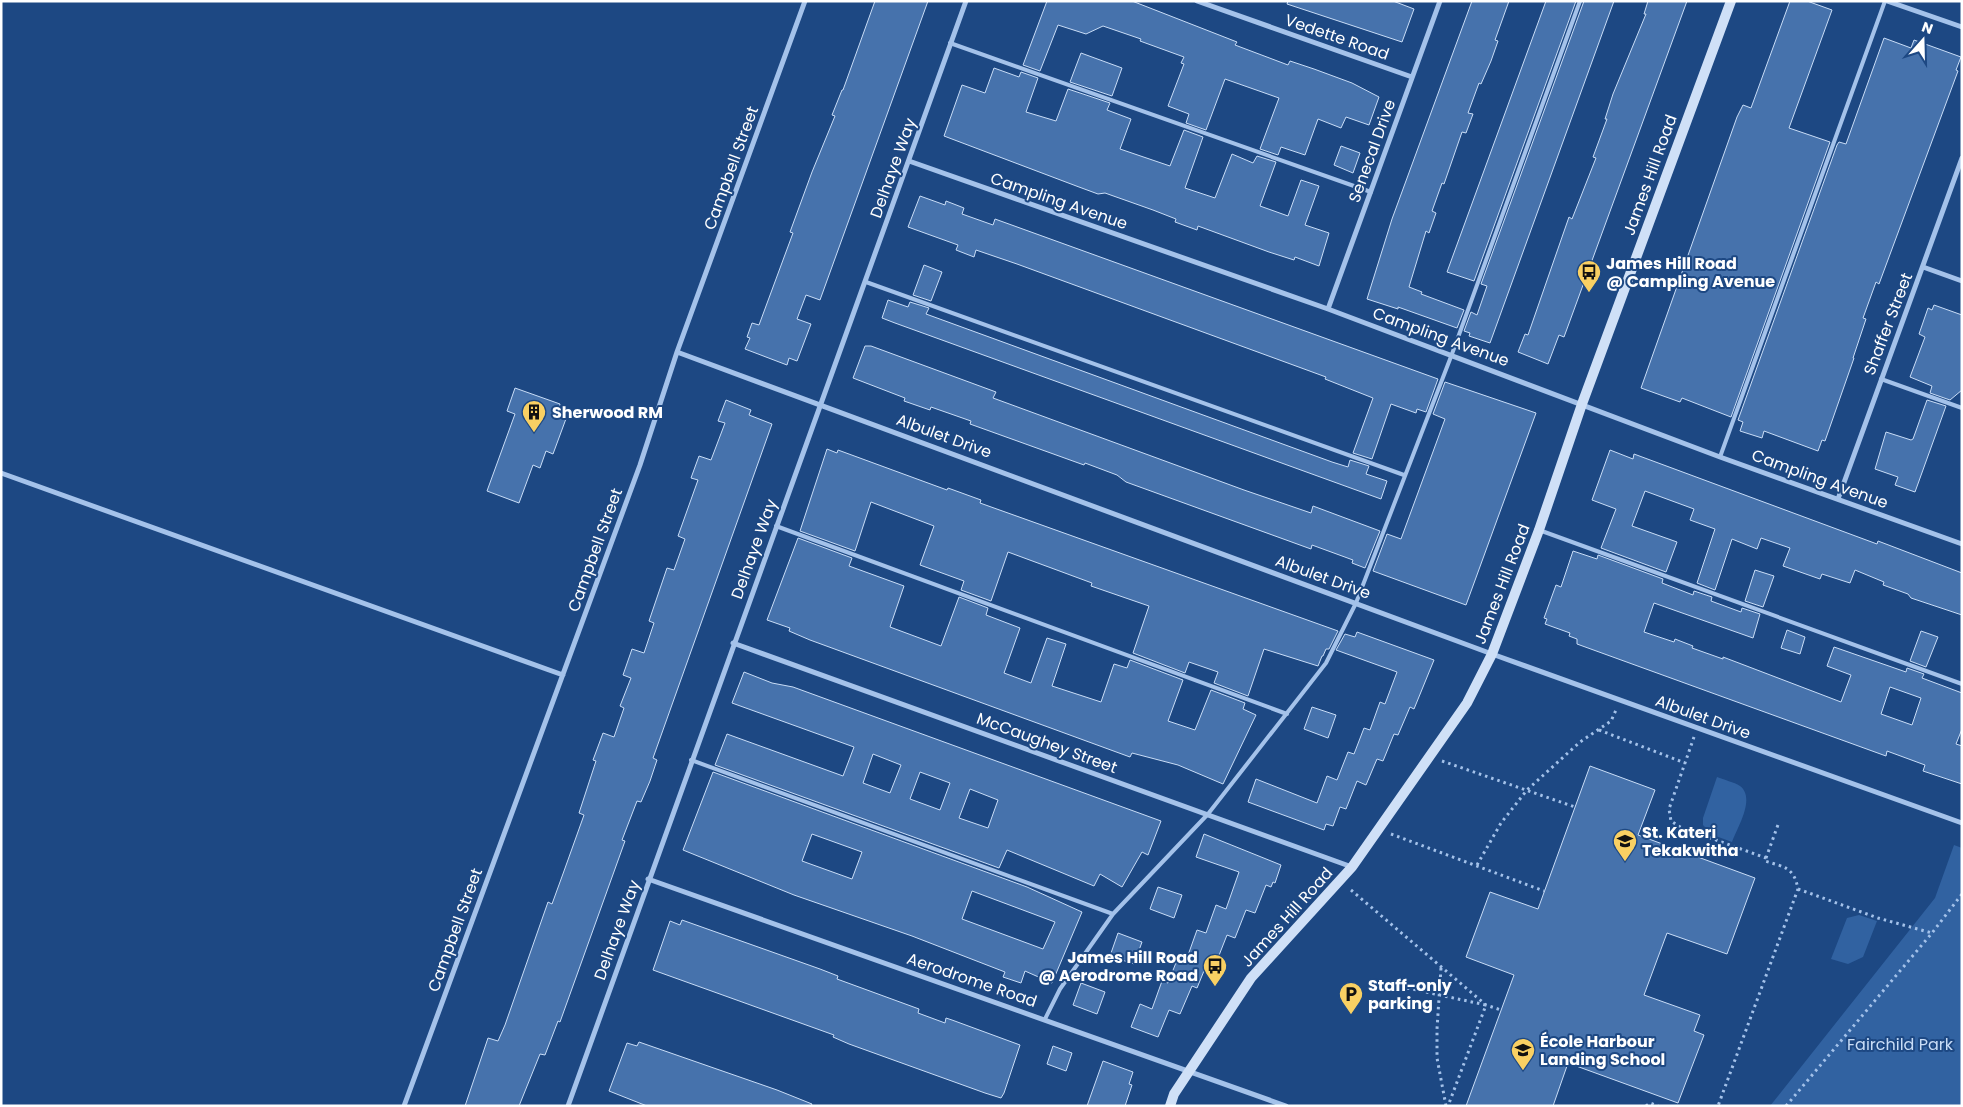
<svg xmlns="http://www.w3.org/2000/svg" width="1963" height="1107" font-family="Poppins,sans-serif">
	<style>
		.green { fill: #3162a1 }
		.building { fill: #4672ac; stroke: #c9ddf7; fill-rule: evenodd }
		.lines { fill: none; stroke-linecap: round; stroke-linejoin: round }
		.path { stroke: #a4c2ea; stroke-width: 3; stroke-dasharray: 2.5 4; stroke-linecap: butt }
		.lane { stroke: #a4c2ea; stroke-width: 4 }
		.street { stroke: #a4c2ea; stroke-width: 5 }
		.secondary { stroke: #cfe0f7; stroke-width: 10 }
		.labels { text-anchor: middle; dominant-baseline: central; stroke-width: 4; stroke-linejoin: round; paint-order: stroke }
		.street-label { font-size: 16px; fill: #fff; stroke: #1d4883 }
		.poi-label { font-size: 16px; font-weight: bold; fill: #fff; stroke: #1d4883; text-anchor: start }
		.park-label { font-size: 16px; fill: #c9ddf7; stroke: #1d4883 }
	</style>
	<rect width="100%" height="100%" fill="#1d4883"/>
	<path class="green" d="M1717,777C1724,780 1734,782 1740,786C1756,798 1737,828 1732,842L1713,835L1703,825V818Z
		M1954,845L1962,848V1106H1770L1935,898Z
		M1859,915L1877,921L1863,957L1848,964L1831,959L1847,918Z"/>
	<path class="building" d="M875,1H928L820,300L806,295L797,319L811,324L797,361L789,358L787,365L745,349L750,338L747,337L752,323L759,325L793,233L790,232L812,172L835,116L832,115L842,90H843Z
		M1047,1H1132L1237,42L1235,45L1288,65L1290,61L1314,69L1352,83L1379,97L1369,125L1346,117L1341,128L1318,119L1305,155L1281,147L1278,155L1260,149L1279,98L1225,79L1206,130L1186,123L1189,114L1168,106L1184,64L1181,63L1184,57L1140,41L1141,39L1103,26L1086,34L1058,25L1040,71L1023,65Z
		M1288,1H1393L1414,9L1402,42L1287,4Z
		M1472,1H1509L1495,40L1498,41L1491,61L1481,84L1479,83L1468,113L1473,114L1466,133L1462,132L1444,184L1442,183L1432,211L1436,213L1429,233L1426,231L1409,287L1422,292L1421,294L1464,310L1457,328L1398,307V309L1367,299L1392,219Z
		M1546,1H1576L1474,281L1447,272Z
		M1584,1H1614L1490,343L1469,336L1470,333L1464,331L1471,312L1477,315L1487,286L1481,284Z
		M1648,1H1687L1564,337L1559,335L1548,364L1518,352L1525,334L1528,335L1569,217L1572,219L1596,158L1593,157L1607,119H1605L1613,94L1646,14H1644Z
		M1790,1H1807L1832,10L1789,128L1830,142L1731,417L1682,398L1680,402L1641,388L1737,117L1743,105L1751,108Z
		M1884,38L1911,48L1914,40L1961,57L1956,70L1958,71L1879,284L1876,282L1863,318L1866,319L1853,358H1854L1825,441L1822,440L1818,451L1764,431L1762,438L1740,431L1743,422L1738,420L1837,145L1839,142L1846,144Z
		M1081,53L1122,68L1112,96L1070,82Z
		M994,68L1019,77L1021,72L1038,78L1026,112L1056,121L1068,89L1110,103L1107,110L1131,119L1120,149L1170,166L1184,130L1203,137L1185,188L1215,198L1232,154L1253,163L1257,156L1276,162L1260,206L1288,216L1301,180L1319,186L1305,225L1329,233L1319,266L1295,257L1294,260L1269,252L1198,226L1197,230L1175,222L1176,219L1153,210L1105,193L1098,194L1079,187L944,136L962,85L985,93Z
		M1341,146L1360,153L1353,173L1334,165Z
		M920,196L945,205L946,201L964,208L962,214L993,225L995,219L1438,379L1426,412L1417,409L1416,413L1391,404L1372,459L1353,453L1373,398L1325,379L1326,377L1017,264L976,250L974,257L956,250L958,245L908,227Z
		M924,265L942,272L931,301L913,295Z
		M888,300L908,307L910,302L929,308L926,314L1332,462L1348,467L1350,460L1369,466L1366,474L1387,481L1381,499L895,323L882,318Z
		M1934,305L1962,315V390L1950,400L1930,393L1932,386L1910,377L1925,337L1919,334L1928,308L1932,310Z
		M865,346H871L996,392L993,398L1244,490L1311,513L1313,506L1380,531L1365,568L1352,563L1353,560L1312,545L1311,549L1126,482L1117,475L1085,463L1084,465L970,424L971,421L931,407L930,410L904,401L905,398L853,378Z
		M1445,382L1536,413L1466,605L1373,571L1387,534L1401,539L1445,419L1433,414Z
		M515,388L560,404L558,412L567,416L553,454L546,451L540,468L533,465L519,503L487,491L515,414L507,411Z
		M726,400L751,410L749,415L772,424L653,758L657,760L650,781L641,802L637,801L622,840L625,841L560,1022L558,1021L545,1055L540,1054L519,1106H465L488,1038L498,1041L505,1025L548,902L552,904L564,871L584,815L579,813L596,761L593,760L603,733L614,737L624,708L620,706L631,678L623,675L632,649L644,653L654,623L649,621L667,568L674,570L685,539L678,536L698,480L691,478L699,456L711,460L725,423L718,421Z
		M1927,400L1946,406L1915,492L1895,485L1898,477L1875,469L1886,432L1911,440L1913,439Z
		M827,449L837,453L838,450L947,490L948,488L981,500L980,503L1338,631L1329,649H1326L1323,656H1322L1318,666L1264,649L1248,696L1214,683L1218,672L1189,662L1185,673L1133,653L1149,606L1091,586L1092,583L1008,552L991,601L961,590L964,581L920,565L934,526L871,502L855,551L800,531Z
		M1610,450L1633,459L1634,454L1877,544L1878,541L1962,573V615L1911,598L1908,594L1883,585L1884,582L1855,570L1850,583L1822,574L1820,579L1783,566L1790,548L1761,538L1757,549L1732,539L1715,590L1697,583L1715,529L1690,520L1694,509L1645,491L1632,526L1677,542L1666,572L1601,548L1616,509L1592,500Z
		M798,538L852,558L849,566L904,586L890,627L941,646L959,597L988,608L986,615L1020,628L1004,673L1031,683L1047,638L1066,644L1052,686L1101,702L1114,664L1127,668L1130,660L1183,680L1168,721L1195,730L1211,690L1245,703L1243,709L1256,715L1223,784L1178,765L1132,753L1130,757L810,640L789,631L790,628L767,620Z
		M1573,551L1597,559L1598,555L1663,579L1662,583L1693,595L1694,591L1712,597L1711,601L1741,612L1742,608L1760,614L1753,638L1654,603L1644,632L1674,642L1675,639L1693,646L1692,648L1723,659V657L1841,702L1851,675L1827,666L1834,647L1906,672L1907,668L1924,674L1922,678L1962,693V729L1956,744L1962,746V784L1923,771L1925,765L1887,751L1886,756L1577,644V639L1569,636L1570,633L1545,624L1547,619L1544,618L1556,585L1561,587ZM1890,687L1921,698L1912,725L1881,714Z
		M1755,570L1774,576L1763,607L1745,601Z
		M1787,630L1805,637L1800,654L1781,648Z
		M1921,631L1938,637L1926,667L1910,661Z
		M1357,632L1434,660L1414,709L1410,707L1398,735L1394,734L1383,761L1377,759L1366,785L1357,781L1346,809L1340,807L1333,826L1326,824L1324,830L1248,802L1256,779L1317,803L1327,776L1337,780L1348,752L1354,754L1364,728L1370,730L1380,702L1385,704L1397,672L1336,650L1345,634L1355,637Z
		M744,672L772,683L793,687L1161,821L1148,855L1142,852L1122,887L1100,874L1094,886L1007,850L999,868L715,765L727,734L843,776L854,747L732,703ZM873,754L901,765L890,793L863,783ZM920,772L950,783L940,810L910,799ZM970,789L998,800L988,828L959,818Z
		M1312,707L1336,715L1328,738L1304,729Z
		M1590,766L1655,790L1638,835L1755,878L1727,954L1667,933L1644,995L1700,1015L1694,1031L1704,1035L1678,1103L1568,1063L1553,1106H1466L1514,975L1466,957L1490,892L1538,909Z
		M713,772L1027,887L1082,912L1052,983L1025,971L1021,983L1003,977L1005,972L912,936L794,895L683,850ZM812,834L862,852L852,879L802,861ZM972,891L1055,922L1043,949L962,919Z
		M1204,834L1281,865L1275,883L1273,882L1271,887L1266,885L1255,913L1246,910L1235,938L1227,935L1216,963L1208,961L1197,988L1192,986L1180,1014L1169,1010L1158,1037L1131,1027L1140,1004L1152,1009L1162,981L1168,983L1179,955L1187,958L1197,930L1206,933L1216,905L1226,909L1239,872L1196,857Z
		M1158,887L1182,895L1174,918L1150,909Z
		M682,920L820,969L838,976L837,979L919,1009L918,1013L945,1023L946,1018L952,1020L1020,1045L1004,1093L1001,1098L985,1093L849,1044L833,1037L834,1035L653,970L670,921L680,925Z
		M1118,933L1142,942L1134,964L1110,956Z
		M1081,983L1105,992L1097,1014L1073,1005Z
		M639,1042L777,1090L812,1104L811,1106H647L609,1091L627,1043L637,1046Z
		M1053,1046L1072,1053L1066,1071L1047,1064Z
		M1103,1061L1133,1072L1129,1084L1132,1085L1125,1106H1087Z"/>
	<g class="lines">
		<path class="path" d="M1599,730L1685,763
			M1694,737L1669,809L1671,821L1680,827L1766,858L1765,861C1784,867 1794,867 1798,889L1718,1106
			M1442,761L1575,807
			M1391,834L1544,891
			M1766,858L1779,822
			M1477,865L1501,823L1527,790L1580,742L1611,721L1616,710
			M1798,889L1878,918L1932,933
			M1351,890L1486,1005L1501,1010
			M1441,968L1437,1029V1058L1446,1106
			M1407,988L1486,1005L1448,1106
			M1646,1106L1650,1103L1658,1106
			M1786,1106L1932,933L1962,894"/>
		<path class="lane" d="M950,43L1371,192
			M866,282L1404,475
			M1881,379L1962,408
			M1720,457L1885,1
			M776,526L1287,714
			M1539,530L1962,684
			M691,760L1113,914
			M1045,1019L1060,989L1113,914L1208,814L1326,663L1356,603L1452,354L1580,1"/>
		<path class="street" d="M1197,1L1412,77
			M1887,1L1962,27
			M909,161L1328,309L1720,457L1962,544
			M1923,267L1962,281
			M1328,309L1440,1
			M677,352L1492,654L1962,823
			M1,473L563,675
			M1838,499L1962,158
			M733,643L1352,867
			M648,879L1286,1106
			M404,1106L640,465L677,352L805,1
			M568,1106L966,1"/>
		<path class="secondary" d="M1170,1106L1174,1094L1251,978L1352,867L1467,703L1492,654L1539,530L1582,404L1731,1"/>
	</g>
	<defs>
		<g id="bus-pin" transform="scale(1.25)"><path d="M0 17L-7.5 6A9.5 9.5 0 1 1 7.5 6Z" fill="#f9d063" stroke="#1d4883"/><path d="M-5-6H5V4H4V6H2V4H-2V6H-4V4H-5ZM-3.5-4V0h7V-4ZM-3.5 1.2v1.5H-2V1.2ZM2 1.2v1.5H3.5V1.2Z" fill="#111"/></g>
		<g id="building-pin" transform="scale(1.25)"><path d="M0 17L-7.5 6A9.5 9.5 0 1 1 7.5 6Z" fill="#f9d063" stroke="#1d4883"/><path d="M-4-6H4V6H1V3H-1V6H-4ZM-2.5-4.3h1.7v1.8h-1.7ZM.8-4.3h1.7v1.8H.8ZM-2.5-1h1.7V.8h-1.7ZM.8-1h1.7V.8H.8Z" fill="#111"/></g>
		<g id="school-pin" transform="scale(1.25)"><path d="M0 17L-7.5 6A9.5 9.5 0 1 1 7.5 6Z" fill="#f9d063" stroke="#1d4883"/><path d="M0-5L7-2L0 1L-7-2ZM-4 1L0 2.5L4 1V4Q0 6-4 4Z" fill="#111"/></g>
		<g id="parking-pin" transform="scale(1.25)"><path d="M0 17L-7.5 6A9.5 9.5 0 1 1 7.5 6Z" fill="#f9d063" stroke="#1d4883"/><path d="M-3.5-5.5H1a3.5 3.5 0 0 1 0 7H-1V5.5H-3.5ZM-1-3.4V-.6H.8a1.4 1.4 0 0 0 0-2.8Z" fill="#111"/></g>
	</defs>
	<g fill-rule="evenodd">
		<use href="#bus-pin" x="1589" y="272"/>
		<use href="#building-pin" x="534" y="412"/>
		<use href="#school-pin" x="1625" y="841"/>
		<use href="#bus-pin" x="1215" y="966"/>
		<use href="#parking-pin" x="1351" y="994"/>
		<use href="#school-pin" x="1523" y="1050"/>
	</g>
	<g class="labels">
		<g class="street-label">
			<text transform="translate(1337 37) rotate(19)">Vedette Road</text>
			<text transform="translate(1372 151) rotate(-70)">Senecal Drive</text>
			<text transform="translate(731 168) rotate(-70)">Campbell Street</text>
			<text transform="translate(893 168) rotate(-70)">Delhaye Way</text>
			<text transform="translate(1650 175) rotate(-70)">James Hill Road</text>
			<text transform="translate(1059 201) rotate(19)">Campling Avenue</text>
			<text transform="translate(1888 324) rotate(-69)">Shaffer Street</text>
			<text transform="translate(1441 337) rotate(20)">Campling Avenue</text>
			<text transform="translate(944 436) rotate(20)">Albulet Drive</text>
			<text transform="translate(1820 479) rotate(20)">Campling Avenue</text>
			<text transform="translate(754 549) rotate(-70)">Delhaye Way</text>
			<text transform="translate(595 550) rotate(-70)">Campbell Street</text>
			<text transform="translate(1323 577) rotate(20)">Albulet Drive</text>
			<text transform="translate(1502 584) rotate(-69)">James Hill Road</text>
			<text transform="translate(1703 717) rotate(20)">Albulet Drive</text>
			<text transform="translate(1047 743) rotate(20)">McCaughey Street</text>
			<text transform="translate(1287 917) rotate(-48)">James Hill Road</text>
			<text transform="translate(455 930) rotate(-70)">Campbell Street</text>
			<text transform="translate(617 930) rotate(-70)">Delhaye Way</text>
			<text transform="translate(972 980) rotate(19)">Aerodrome Road</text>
		</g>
		<g class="poi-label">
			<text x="1606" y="263">James Hill Road<tspan x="1606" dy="18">@ Campling Avenue</tspan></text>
			<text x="552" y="412">Sherwood RM</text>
			<text x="1642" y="832">St. Kateri<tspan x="1642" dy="18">Tekakwitha</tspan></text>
			<text x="1198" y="957" text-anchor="end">James Hill Road<tspan x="1198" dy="18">@ Aerodrome Road</tspan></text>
			<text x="1368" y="985">Staff-only<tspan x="1368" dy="18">parking</tspan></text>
			<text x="1540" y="1041">École Harbour<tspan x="1540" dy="18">Landing School</tspan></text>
		</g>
		<g class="park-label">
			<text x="1900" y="1044">Fairchild Park</text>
		</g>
	</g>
	<rect width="1963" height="1107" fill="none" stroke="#ffffff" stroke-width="5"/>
	<g transform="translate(1923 40) rotate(20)" stroke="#1d4883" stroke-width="4" paint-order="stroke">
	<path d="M0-4L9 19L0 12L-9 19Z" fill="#ffffff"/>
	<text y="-8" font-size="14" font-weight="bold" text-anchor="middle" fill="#ffffff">N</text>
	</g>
</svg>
